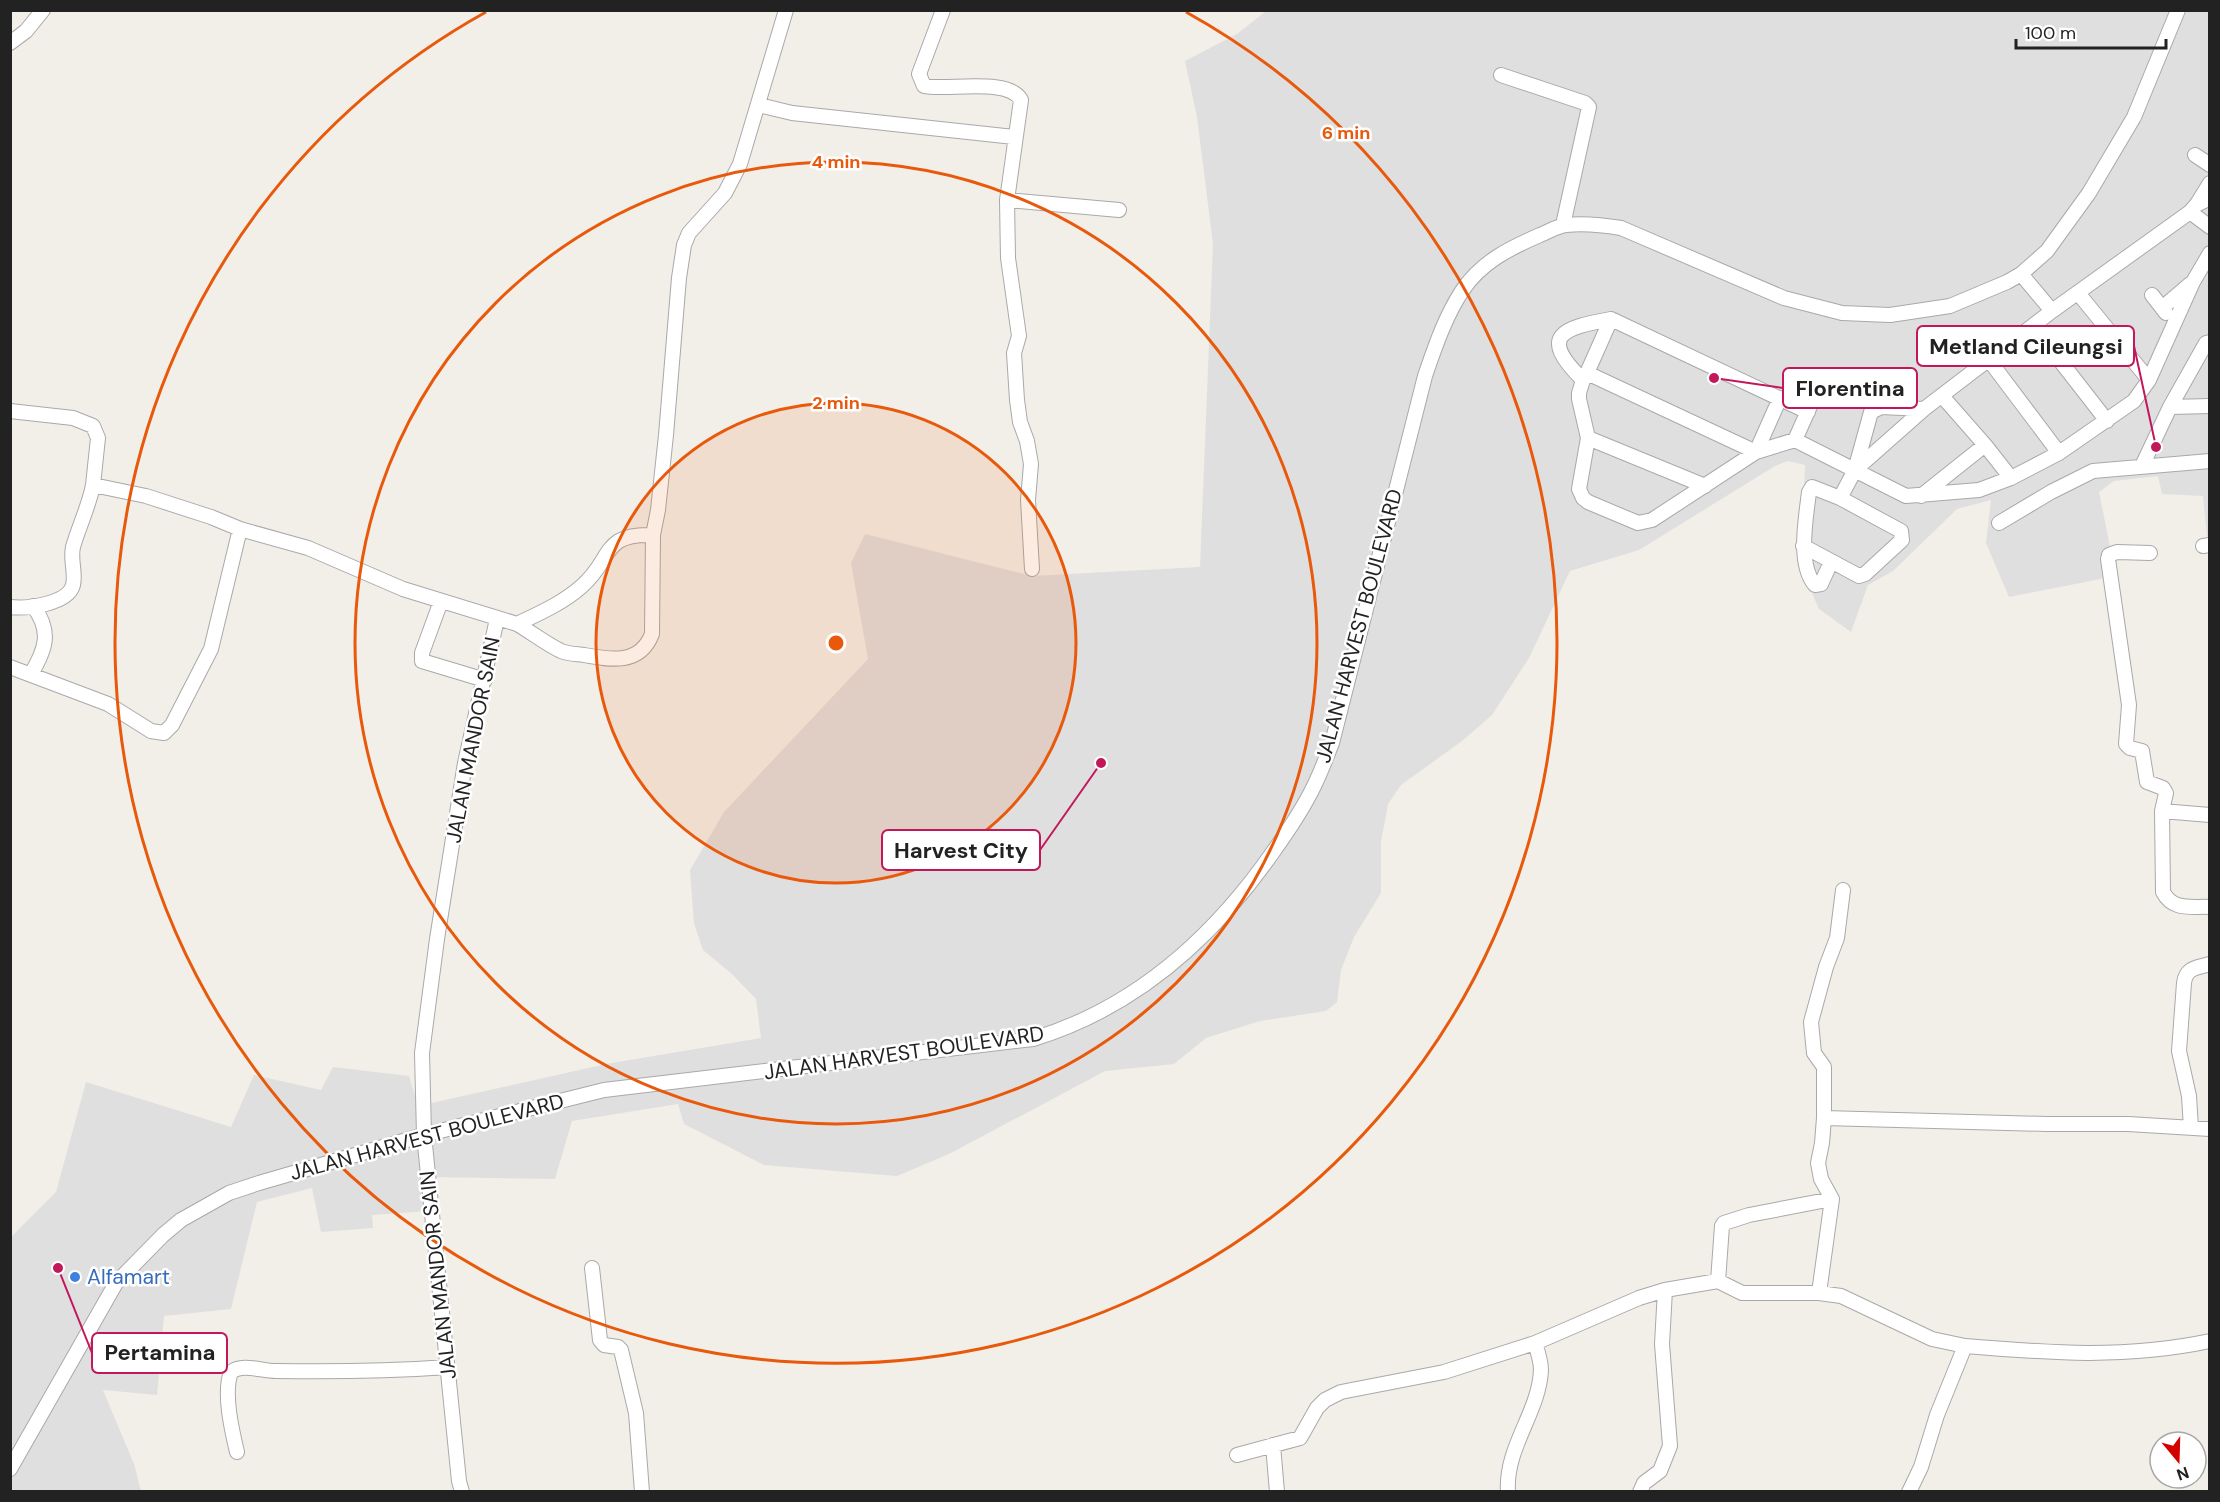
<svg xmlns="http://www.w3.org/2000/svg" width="2220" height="1502" font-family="'DM Sans',sans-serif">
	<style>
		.residential { fill: #e0dfdf }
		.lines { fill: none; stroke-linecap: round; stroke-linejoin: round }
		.minor-casing { stroke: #a9a9a9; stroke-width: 16 }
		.minor { stroke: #fff; stroke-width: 14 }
		.ring { fill: none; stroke: #e8590c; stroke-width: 3 }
		.shop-dot { fill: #3f7fe0; stroke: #fff; stroke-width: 2 }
		.labels { text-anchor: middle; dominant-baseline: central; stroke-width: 5; stroke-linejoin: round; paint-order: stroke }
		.street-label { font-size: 21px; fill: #222; stroke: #fff }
		.shop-label { font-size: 21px; fill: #366cbe; stroke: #fff; text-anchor: start }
		.centre { fill: #e8590c; stroke: #fff; stroke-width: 3 }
		.ring-label { font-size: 18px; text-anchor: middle; font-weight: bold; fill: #e8590c; stroke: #fff; stroke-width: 5; stroke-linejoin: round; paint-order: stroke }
		.leader { fill: none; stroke: #c2185b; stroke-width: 2 }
		.callout-dot { fill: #c2185b; stroke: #fff; stroke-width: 2 }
		.callout { fill: #fff; stroke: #c2185b; stroke-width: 2 }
		.callout-label { font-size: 22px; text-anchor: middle; font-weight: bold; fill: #222 }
	</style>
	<rect width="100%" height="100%" fill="#f2efe9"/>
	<path class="residential" d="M1266,11H2209V558L2203,496L2162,494L2158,476L2114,481L2099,492L2116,576L2009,597L1986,543L1991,500L1957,509L1893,571L1868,585L1851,632L1819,609L1801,568L1805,465L1788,461L1775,466L1639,550L1570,571L1529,658L1492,715L1462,741L1401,785L1388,804L1381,842V893L1354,937L1341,970L1337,1002L1326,1011L1260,1021L1206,1038L1174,1064L1105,1071L951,1153L897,1176L764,1165L684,1124L678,1104L572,1121L555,1179L430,1177L428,1211L372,1215L373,1228L321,1232L312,1188L257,1202L231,1309L164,1316L157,1395L103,1390L134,1464L141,1491H11L10,1238L56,1192L86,1082L231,1127L254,1075L321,1090L333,1067L409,1076L418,1106L606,1064L761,1038L756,999L732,974L703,950L694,923L690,870L724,812L868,659L851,563L865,534L1032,576L1200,567L1213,244L1197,117L1185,61L1237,34Z"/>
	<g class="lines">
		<g class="minor-casing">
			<path id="minor" d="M943,10L919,74L924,86C946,91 1009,77 1021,100L1007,200L1008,258L1019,336L1014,353L1017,400L1020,422L1027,441L1031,464L1028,500L1032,569
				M10,43L26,31L43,10
				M1501,75L1585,103L1589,107L1563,225
				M759,105L792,113L1014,137
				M2195,155L2210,165
				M1007,200L1119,210
				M2197,204L2210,183
				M2190,212L2210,227
				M2021,274L2052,311
				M2078,293L2149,380
				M2152,295L2166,313
				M2162,308L2190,284
				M2033,326L2107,421
				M1989,360L2059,453
				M1587,373L1611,319
				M1583,380L1587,373L1756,452L1780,398
				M1942,396L1985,445L2011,478
				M2170,407L2210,406
				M10,411L73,418L93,426L98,438L93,485
				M1808,412L1611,319C1563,328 1537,335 1583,380L1579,393V399L1588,438L1579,489L1583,498L1588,502L1638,523L1652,520L1756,452L1795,440L1906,496L1979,490L2011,478L2059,453L2134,401L2149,380L2193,282L2210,253
				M1588,438L1705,486
				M1795,440L1820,384
				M2142,466L2170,407L2206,343L2210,342
				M1855,470L1924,409L2052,311L2190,212L2196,205L2210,198
				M1921,496L1985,445
				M1840,498L1855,470L1871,412L1881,407L1924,409
				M1999,523L2051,492L2093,471L2210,461
				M1803,546L1859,576L1865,574L1902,540L1901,531L1840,498L1812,487L1809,492C1806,518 1797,564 1815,585L1821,584L1831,562
				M2203,546L2210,545
				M2150,553L2117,552L2109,555L2108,559L2129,705L2126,744L2130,748L2142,751L2147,782L2163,788L2166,793L2162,811L2210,815
				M441,601L422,653V661L485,680
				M10,607C27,609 68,604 73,585C76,573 70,560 73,547C79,526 89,506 93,485L146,496L211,517L240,529L308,548L403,589L517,624C540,613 563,603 582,586C613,559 601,533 653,535L658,510L666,435L679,278L684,245L689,233L725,193L740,164L786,10
				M517,624C531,632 546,644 561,651C568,654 577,654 584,655C611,660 640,665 652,634L653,535
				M10,667L108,704L151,731L164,733L172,725L211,649L240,529
				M31,674C46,649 52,631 33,606
				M2162,811L2163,892C2173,911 2190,906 2210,907
				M1824,1118L2046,1124H2128L2210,1129
				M2191,1128L2189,1096L2179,1051L2184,983C2186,967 2197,968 2210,964
				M592,1268L600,1340L604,1345L618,1347L621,1350L636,1413L642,1492
				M1718,1281L1722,1226L1724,1223L1749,1215L1832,1199
				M1819,1293L1832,1199L1821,1179L1818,1163L1822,1143L1824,1118V1067L1814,1053L1811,1022L1826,967L1837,938L1843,890
				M1273,1445L1277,1492
				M237,1452C232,1431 223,1393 231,1372C243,1363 261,1371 276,1371C333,1372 390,1371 448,1367
				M1237,1455L1300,1438L1317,1408L1325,1400L1341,1392L1444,1372L1535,1343L1639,1298L1665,1290L1718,1281L1742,1293H1819L1841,1296L1932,1339L1965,1346
				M10,1469L116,1283L163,1235L181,1220L229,1193L259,1183L424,1135L604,1090L1033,1039C1135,1008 1213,938 1273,852C1288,831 1303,809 1314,786C1321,772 1326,758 1332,743L1425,376C1435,347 1445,317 1462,291C1481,262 1510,248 1540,235C1548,232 1557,226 1566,225C1584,223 1603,225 1621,228L1784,298L1842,313L1890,315L1950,306L2007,282L2021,274L2047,251L2089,193L2134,117L2178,10
				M462,1492L459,1481L424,1135L422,1053L437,939L465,763L497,619
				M1508,1492C1505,1447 1539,1413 1541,1370C1541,1361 1538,1352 1535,1343
				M1640,1492L1644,1483L1660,1471L1670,1446L1662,1344L1665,1290
				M1909,1492L1921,1467L1937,1415L1965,1346C2050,1353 2125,1359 2210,1341"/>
		</g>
		<use href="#minor" class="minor"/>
	</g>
	<circle cx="836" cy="643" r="240" fill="#e8590c" fill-opacity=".12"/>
	<g class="ring">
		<circle cx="836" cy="643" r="240"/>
		<circle cx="836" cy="643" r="481"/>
		<path d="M1186 12A721 721 0 1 1 486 12"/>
	</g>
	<circle class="shop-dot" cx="75" cy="1277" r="6"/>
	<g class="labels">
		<g class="street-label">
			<text transform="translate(1359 626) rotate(-75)">JALAN HARVEST BOULEVARD</text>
			<text transform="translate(473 740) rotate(-79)">JALAN MANDOR SAIN</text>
			<text transform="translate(904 1053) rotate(-8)">JALAN HARVEST BOULEVARD</text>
			<text transform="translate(427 1137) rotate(-15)">JALAN HARVEST BOULEVARD</text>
			<text transform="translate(438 1275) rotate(-96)">JALAN MANDOR SAIN</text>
		</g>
		<g class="shop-label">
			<text x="87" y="1277">Alfamart</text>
		</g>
	</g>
	<circle cx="836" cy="643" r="9" class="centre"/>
	<g class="ring-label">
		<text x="1346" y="139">6 min</text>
		<text x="836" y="168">4 min</text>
		<text x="836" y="409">2 min</text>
	</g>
	<path class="leader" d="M2156 447L2134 346M1714 378L1783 388M1101 763L1040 850M58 1268L92 1353"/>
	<g class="callout-dot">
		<circle cx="2156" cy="447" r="6"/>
		<circle cx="1714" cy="378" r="6"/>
		<circle cx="1101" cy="763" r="6"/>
		<circle cx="58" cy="1268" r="6"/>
	</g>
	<g class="callout">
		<rect x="1917" y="326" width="217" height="40" rx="6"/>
		<rect x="1783" y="368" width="134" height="40" rx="6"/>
		<rect x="882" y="830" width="158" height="40" rx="6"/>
		<rect x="92" y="1333" width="135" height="40" rx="6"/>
	</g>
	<g class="callout-label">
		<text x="2026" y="354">Metland Cileungsi</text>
		<text x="1850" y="396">Florentina</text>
		<text x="961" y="858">Harvest City</text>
		<text x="160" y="1360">Pertamina</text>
	</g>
	<rect width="2220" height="1502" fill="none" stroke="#222222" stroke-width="24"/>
	<g transform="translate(2178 1460) rotate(161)"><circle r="28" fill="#ffffff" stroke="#a7a7a7" stroke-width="1.5"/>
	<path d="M0-4.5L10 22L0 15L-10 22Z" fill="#d40000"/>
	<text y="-9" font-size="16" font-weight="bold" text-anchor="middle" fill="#222222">N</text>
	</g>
	<path d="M2016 39v9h150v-9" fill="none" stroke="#222222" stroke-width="3"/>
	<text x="2025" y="39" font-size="18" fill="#222222" stroke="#ffffff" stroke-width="4.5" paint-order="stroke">100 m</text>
</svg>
